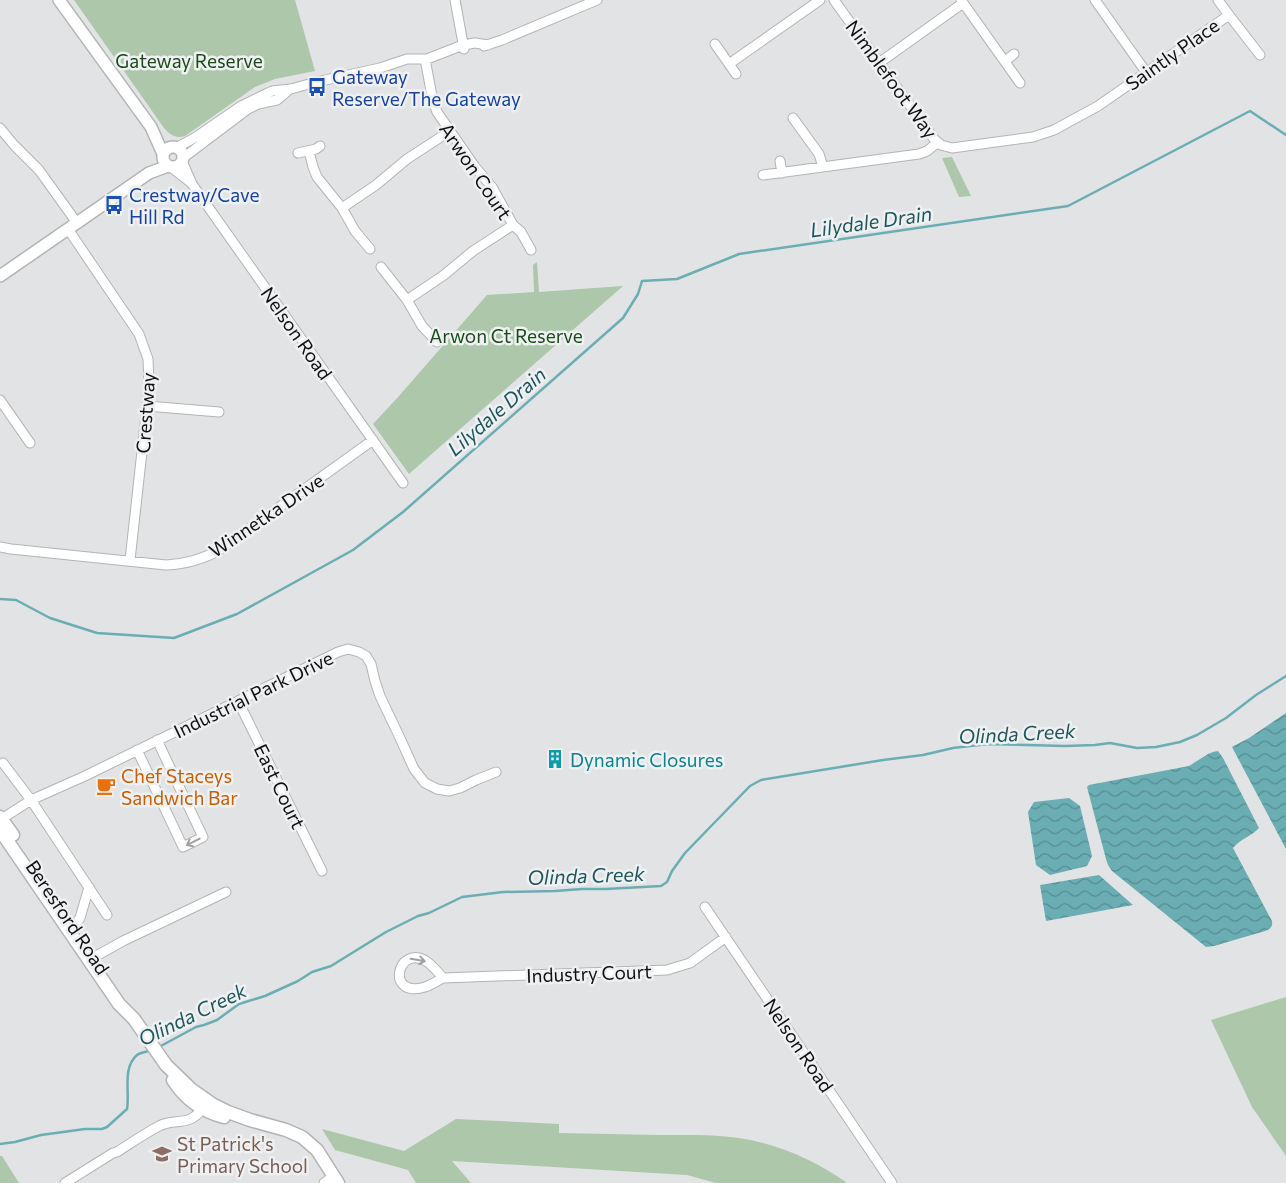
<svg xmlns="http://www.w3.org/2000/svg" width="1286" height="1183" font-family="Commissioner,sans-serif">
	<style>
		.green { fill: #acc7aa }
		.water { fill: url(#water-waves) }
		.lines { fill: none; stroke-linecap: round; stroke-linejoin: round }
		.stream { stroke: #6aaeb4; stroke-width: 2.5 }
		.minor-casing { stroke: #b3b4b5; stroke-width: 11 }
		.tertiary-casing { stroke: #b3b4b5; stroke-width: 14 }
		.secondary-casing { stroke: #b3b4b5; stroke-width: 15 }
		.minor { stroke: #fff; stroke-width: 9 }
		.tertiary { stroke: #fff; stroke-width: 11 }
		.secondary { stroke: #fff; stroke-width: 12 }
		.oneway { stroke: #a0a0a0 }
		.labels { text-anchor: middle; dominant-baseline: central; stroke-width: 5; stroke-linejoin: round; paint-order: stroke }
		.street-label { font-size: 19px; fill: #111112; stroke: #eff0f2 }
		.park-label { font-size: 19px; fill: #184c18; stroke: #eff0f2 }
		.transit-label { font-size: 19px; fill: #164399; stroke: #eff0f2; text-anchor: start }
		.culture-label { font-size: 19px; fill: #0d838f; stroke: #eff0f2; text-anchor: start }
		.food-label { font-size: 19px; fill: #c56008; stroke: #eff0f2; text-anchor: start }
		.education-label { font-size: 19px; fill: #785e54; stroke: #eff0f2; text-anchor: start }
		.water-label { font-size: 20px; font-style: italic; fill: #1d575c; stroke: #eff0f2 }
	</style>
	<defs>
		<pattern id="water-waves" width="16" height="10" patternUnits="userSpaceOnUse" patternTransform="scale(1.25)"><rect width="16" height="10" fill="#6aaeb4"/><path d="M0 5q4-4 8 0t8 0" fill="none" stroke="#568c91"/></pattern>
	</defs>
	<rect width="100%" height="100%" fill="#e2e3e4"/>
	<path class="green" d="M74,0H295L315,71L275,79L255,87L185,136C176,139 170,135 164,128Z
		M952,157L971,196L959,197L942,158Z
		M537,262L539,292L623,286L409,474L373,424L399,396L487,295L534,292L533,265Z
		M1286,997V1156L1252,1107L1211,1020Z
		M456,1119L559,1124V1133C592,1134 625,1134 658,1135C685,1135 712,1134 739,1138C778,1144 815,1160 847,1183H716L687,1175L452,1161L471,1183H416L408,1170L335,1150L322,1129L404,1151Z
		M0,1156H2L19,1183H0Z"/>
	<path class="water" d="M1286,713V849L1232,747L1249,738Z
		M1218,751L1223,758L1259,828C1252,836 1240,839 1233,848L1272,921C1273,927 1270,929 1265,931L1214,946L1206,947L1112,871L1108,865L1106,859L1087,787L1089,785L1189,766L1208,754L1213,752Z
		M1069,798L1080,806L1092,856L1087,866L1050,875L1036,865L1028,812L1034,802Z
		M1099,875L1133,905L1046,921L1040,885Z"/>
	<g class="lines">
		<path class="stream" d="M0,599L16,600L50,618L97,633L174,638L237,614L353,550L403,512L623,318L638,294L642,281L677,279L739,254L1068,206L1250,111L1286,135
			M159,1047L196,1027L204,1025L217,1020L239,1004L265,996L298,981L312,972L331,966L386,932L418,916L429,913L462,897L503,892L555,891L582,889H606L661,886L667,882L672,871L685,853L750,786L761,780L883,760L923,755L953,748L988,744L1065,746L1095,745L1110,743L1137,748L1156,747L1180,742L1197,735L1226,718L1256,695L1286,676
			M0,1144L15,1142L41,1135L85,1129H102L107,1127L127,1109C130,1092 122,1068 137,1055C141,1052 147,1052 152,1050"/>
		<g class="minor-casing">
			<path id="minor" d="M455,0L464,49
				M834,0L934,139L941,145L952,148L1033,137L1054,130L1098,106L1229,15L1260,55
				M961,0L1020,83
				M1095,0L1146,72
				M1218,0L1229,15
				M715,44L736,74
				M484,46L502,40L597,0
				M425,59L433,101L437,112L475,167L492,187L513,225L521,232L531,250
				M1005,61L1014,54
				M879,63L963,3
				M729,64L820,0
				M793,118L819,154L823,167
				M0,128L14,145L39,170L77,223
				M176,148L196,137L241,106L272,91L291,89L316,82L380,68L407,59H427L463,45L475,43L488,45
				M309,151L313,167L317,177L342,208L355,231L370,249
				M298,153L316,149L320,146
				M183,158L248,109L258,104L277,100L290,89
				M182,161L192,184L403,483
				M780,161L782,173
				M172,168L190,182
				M763,175L919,154L927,151L937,143
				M342,208L376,185L407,159L450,131
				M68,229L139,334L148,359L149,386L147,406L130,560
				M381,267L407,300L422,326L437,342
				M407,300L444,275L473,251L513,225
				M0,400L30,443
				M147,406L219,412
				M0,547L11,549L166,565C187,564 204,559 221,549L373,440
				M238,701L322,871
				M137,750L183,847L203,837L157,740
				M3,763L31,800L107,915
				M0,820L31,800L85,776L338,652L348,649L359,652L366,656L371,664L375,681L380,696L400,738L414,769L425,783L437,789L449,791L460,788L476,780L496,772
				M705,907L892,1183
				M69,930L74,926L80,918L89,887
				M89,960L123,941L226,892
				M443,978C438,972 432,965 426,961C397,944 385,999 425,987C431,985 437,981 443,978L667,970L690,963L726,937
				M65,1183L113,1153L117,1152C131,1143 144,1134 159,1126C175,1118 189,1127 202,1109
				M324,1183L334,1176"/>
		</g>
		<g class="tertiary-casing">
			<path id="tertiary" d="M59,0L151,127L163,154
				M163 157a10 10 0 1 1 20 0a10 10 0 1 1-20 0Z
				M0,276L149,173L168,166"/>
		</g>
		<g class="secondary-casing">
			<path id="secondary" d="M0,817L13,835
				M0,830L119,1004L134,1019L166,1065L192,1090L212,1104L228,1112L250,1120L286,1130L302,1137L317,1150L338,1183
				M173,1080C185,1099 201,1111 224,1117"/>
		</g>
		<use href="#minor" class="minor"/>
		<use href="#tertiary" class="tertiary"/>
		<use href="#secondary" class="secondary"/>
	</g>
	<defs><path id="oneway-shaft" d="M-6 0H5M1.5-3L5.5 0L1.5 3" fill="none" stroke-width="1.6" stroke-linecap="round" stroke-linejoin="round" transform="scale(1.25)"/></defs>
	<g class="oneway">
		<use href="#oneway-shaft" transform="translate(193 842) rotate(153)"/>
		<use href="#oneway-shaft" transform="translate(418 960) rotate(9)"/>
	</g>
	<defs>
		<g id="bus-bare" transform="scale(1.5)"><path d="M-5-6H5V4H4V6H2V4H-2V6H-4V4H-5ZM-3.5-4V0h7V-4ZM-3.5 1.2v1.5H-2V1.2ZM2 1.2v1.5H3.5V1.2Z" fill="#1a4fb4" stroke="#eff0f2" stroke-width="2.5" paint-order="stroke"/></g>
		<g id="building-bare" transform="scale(1.5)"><path d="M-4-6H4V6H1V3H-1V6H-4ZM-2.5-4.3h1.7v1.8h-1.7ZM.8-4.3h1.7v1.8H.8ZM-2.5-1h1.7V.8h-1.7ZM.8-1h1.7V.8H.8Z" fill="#0f9aa8" stroke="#eff0f2" stroke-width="2.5" paint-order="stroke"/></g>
		<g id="cafe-bare" transform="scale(1.5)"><path d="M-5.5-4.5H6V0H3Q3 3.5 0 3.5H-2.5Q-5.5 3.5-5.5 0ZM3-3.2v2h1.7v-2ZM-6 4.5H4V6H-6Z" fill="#e8710a" stroke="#eff0f2" stroke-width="2.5" paint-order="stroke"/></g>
		<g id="school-bare" transform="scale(1.5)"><path d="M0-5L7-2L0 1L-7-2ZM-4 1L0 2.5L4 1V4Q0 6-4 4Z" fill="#8d6e63" stroke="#eff0f2" stroke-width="2.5" paint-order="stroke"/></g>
	</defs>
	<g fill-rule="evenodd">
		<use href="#bus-bare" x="317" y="87"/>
		<use href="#bus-bare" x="114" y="205"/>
		<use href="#building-bare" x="555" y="759"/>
		<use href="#cafe-bare" x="106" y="786"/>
		<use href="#school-bare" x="162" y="1154"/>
	</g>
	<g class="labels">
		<g class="street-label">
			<text transform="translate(1172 54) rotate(-35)">Saintly Place</text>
			<text transform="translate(892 79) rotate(54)">Nimblefoot Way</text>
			<text transform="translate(476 171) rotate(56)">Arwon Court</text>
			<text transform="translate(297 333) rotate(55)">Nelson Road</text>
			<text transform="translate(145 413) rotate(-86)">Crestway</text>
			<text transform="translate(266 515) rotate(-34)">Winnetka Drive</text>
			<text transform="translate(253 694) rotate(-26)">Industrial Park Drive</text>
			<text transform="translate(280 786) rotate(64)">East Court</text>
			<text transform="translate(68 917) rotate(56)">Beresford Road</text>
			<text transform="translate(589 973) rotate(-2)">Industry Court</text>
			<text transform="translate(799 1045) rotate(56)">Nelson Road</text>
		</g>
		<g class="park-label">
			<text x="189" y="60">Gateway Reserve</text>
			<text x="506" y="335">Arwon Ct Reserve</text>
		</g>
		<g class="transit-label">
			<text x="332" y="76">Gateway<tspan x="332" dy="22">Reserve/The Gateway</tspan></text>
			<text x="129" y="194">Crestway/Cave<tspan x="129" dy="22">Hill Rd</tspan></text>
		</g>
		<g class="culture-label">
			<text x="570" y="759">Dynamic Closures</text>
		</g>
		<g class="food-label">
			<text x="121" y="775">Chef Staceys<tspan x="121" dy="22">Sandwich Bar</tspan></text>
		</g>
		<g class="education-label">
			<text x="177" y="1143">St Patrick's<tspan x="177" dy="22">Primary School</tspan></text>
		</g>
		<g class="water-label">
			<text transform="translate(871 221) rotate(-8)">Lilydale Drain</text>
			<text transform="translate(496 411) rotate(-41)">Lilydale Drain</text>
			<text transform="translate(1017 733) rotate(-3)">Olinda Creek</text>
			<text transform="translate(586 875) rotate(-2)">Olinda Creek</text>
			<text transform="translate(192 1014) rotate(-26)">Olinda Creek</text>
		</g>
	</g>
</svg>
